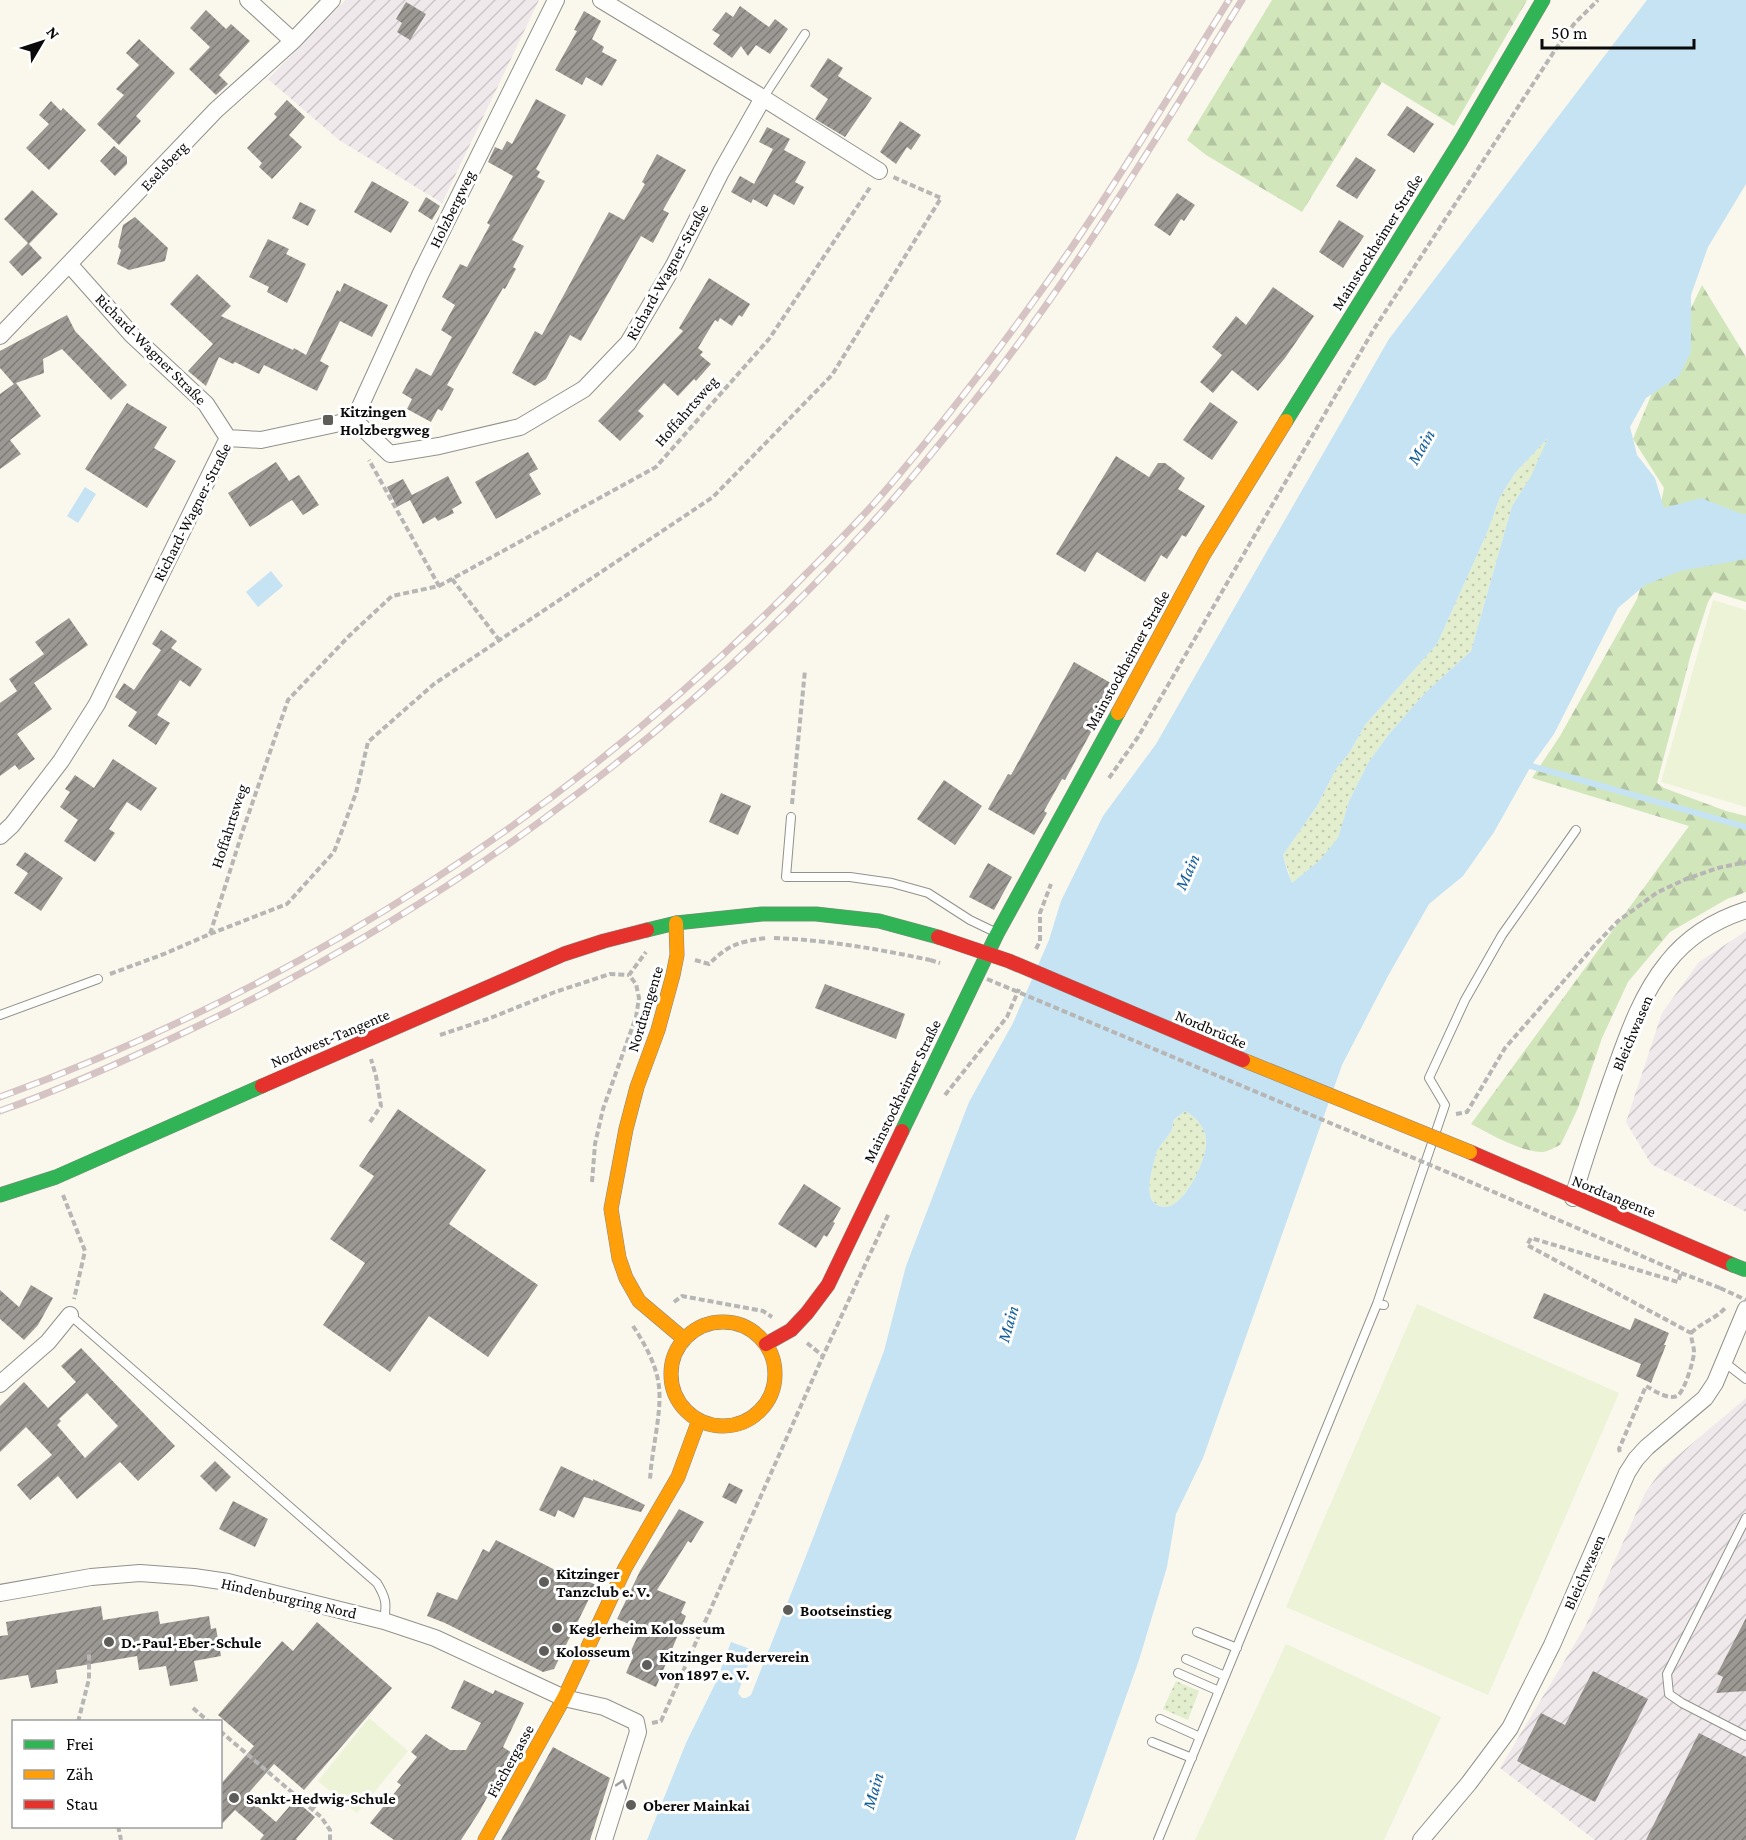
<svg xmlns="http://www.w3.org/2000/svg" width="1746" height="1840" font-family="'Crimson Pro',serif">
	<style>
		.industrial { fill: url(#industrial-furrows) }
		.grass { fill: url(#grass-dots) }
		.forest { fill: url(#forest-firs) }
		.pitch { fill: #ecf3d7 }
		.water { fill: #c5e3f3; fill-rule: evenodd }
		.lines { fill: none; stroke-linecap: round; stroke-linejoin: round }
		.stream { stroke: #c5e3f3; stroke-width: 6 }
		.building { fill: url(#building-hatch); fill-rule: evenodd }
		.lane-casing { stroke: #92918c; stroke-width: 10 }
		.street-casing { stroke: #92918c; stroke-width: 18 }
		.fast-casing { stroke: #898783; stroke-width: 15 }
		.slow-casing { stroke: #898783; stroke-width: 15 }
		.jam-casing { stroke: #898783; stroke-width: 15 }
		.path { stroke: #b7b6b5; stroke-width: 4; stroke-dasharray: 6 3; stroke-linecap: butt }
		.lane { stroke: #fefefc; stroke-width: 8 }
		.street { stroke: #fefefc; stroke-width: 16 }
		.fast { stroke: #30b455; stroke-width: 14 }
		.slow { stroke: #ff9f0a; stroke-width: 14 }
		.jam { stroke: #e5322d; stroke-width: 14 }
		.rail-casing { stroke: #d5c4c3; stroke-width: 7 }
		.rail { stroke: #fff; stroke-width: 4.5; stroke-dasharray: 14; stroke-linecap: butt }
		.fast-bridge-casing { stroke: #898783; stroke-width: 15; stroke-linecap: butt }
		.slow-bridge-casing { stroke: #898783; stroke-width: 15; stroke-linecap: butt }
		.jam-bridge-casing { stroke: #898783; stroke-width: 15; stroke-linecap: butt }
		.path-bridge { stroke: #b7b6b5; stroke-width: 4; stroke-dasharray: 6 3; stroke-linecap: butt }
		.fast-bridge { stroke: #30b455; stroke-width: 14 }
		.slow-bridge { stroke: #ff9f0a; stroke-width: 14 }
		.jam-bridge { stroke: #e5322d; stroke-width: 14 }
		.oneway { stroke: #9c9c9b }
		.poi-dot { fill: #5e5d59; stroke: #fff; stroke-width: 2 }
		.labels { text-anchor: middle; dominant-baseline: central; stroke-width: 6; stroke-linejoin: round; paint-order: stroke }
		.street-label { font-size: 16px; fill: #0a0a0a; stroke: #fff }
		.poi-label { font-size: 16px; font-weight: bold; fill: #0a0a0a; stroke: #fff; text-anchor: start }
		.water-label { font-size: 18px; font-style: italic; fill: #175f99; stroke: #fff }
	</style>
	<defs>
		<pattern id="industrial-furrows" width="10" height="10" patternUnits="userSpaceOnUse" patternTransform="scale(1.5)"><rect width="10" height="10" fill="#f0e9eb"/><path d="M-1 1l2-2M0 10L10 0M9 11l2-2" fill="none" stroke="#ccc6c8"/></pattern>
		<pattern id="grass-dots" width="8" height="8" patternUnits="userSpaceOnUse" patternTransform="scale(1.5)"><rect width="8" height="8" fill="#e2eecd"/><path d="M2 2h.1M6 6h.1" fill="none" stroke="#c1cbaf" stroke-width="1.8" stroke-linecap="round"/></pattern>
		<pattern id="forest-firs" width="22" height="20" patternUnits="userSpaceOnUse" patternTransform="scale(1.5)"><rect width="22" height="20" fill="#d2e6bc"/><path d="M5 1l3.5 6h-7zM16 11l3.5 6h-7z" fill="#b3c4a0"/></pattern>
		<pattern id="building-hatch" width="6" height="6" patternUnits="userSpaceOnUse" patternTransform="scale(1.5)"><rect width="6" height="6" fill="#9c9994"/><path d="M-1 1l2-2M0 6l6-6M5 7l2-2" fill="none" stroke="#7d7b77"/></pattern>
	</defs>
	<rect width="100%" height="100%" fill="#faf7ed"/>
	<path class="industrial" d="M346,0H539L442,203L339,140L268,79Z
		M1746,931V1212L1651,1164L1626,1122L1662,1013L1699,962Z
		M1746,1398V1840H1595L1500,1768L1586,1625L1645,1493L1663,1468Z"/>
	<path class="grass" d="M1550,436L1531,476L1512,506L1471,651L1425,693L1389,734L1368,763L1349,801L1338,839L1320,860L1292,883L1283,855L1317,806L1336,769L1350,752L1365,725L1437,644L1487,533L1500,497L1515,473Z
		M1185,1111C1195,1116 1205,1127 1206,1139C1208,1157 1189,1195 1174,1204C1165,1210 1152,1206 1150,1194C1148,1186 1151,1174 1153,1166C1154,1162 1155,1157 1156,1153C1160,1144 1168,1138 1172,1129C1173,1126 1172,1123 1174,1120C1176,1117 1182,1114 1185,1111Z
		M1176,1681L1199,1691L1188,1720L1163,1709Z"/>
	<path class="forest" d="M1272,0H1527L1454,126L1382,82L1302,212L1206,155L1187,140Z
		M1702,285L1746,357V602L1714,592L1708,602L1691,654L1657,783L1664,788L1726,811L1746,816V892L1727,899L1670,932L1628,982L1602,1038L1578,1108L1561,1144C1556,1147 1549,1151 1543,1152C1523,1153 1488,1133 1471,1124L1689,826L1532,778L1560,736L1637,599L1650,557L1664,488L1633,439L1663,367Z"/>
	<path class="pitch" d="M1713,600L1746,610V807L1661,782Z
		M1417,1304L1619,1393L1488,1695L1286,1607Z
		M1286,1644L1441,1717L1384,1840H1195Z
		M369,1718L408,1751L357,1813L318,1781Z"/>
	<path class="water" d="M1647,0H1746V184L1708,247L1691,295V352L1679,376L1646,398L1630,427L1637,455L1655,478L1664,508L1701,498L1742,514H1746V559L1680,571L1645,585L1618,608L1554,734L1531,766L1494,832L1463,876L1429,904L1388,976L1342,1065L1203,1458L1176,1514L1167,1567L1139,1660L1075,1840H647L686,1743L716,1682L731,1642L753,1650L738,1693L742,1698H746L751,1695L815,1533L884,1351L906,1266L969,1102L1013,1023L1049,940L1061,901L1103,816L1156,744L1389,339ZM1548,438L1531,476L1512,506L1471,651L1425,693L1389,734L1368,763L1349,801L1338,838L1320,860L1292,883L1287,870L1283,855L1317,806L1336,769L1350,752L1365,725L1437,644L1487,533L1500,497L1515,473ZM1185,1111C1195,1116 1205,1127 1206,1139C1208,1157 1189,1195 1174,1204C1165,1210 1151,1206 1150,1194C1148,1186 1151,1174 1153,1166C1154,1162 1155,1157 1156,1153C1160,1144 1168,1138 1172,1129C1173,1126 1172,1123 1174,1120C1176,1117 1182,1114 1185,1111Z
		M85,487L96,494L78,523L67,516Z
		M271,571L283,586L258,607L246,592Z"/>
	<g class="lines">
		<path class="stream" d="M1531,766L1746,827"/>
	</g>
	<path class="building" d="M406,2L426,14L410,40L397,32L402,23L396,19Z
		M740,6L769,27L775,19L788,29L770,54L756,45L748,56L741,46L732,58L713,44L720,35L712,30L726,12L733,17Z
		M206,10L226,29L231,24L250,41L219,75L228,84L216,95L189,69L210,47L190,28Z
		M584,11L601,21L592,39L604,47L602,52L617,60L602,86L586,77L582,85L555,70L577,31L574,30Z
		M139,39L175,73L136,116L141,121L119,145L97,124L124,95L116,89L139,65L126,53Z
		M828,58L843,68L838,76L872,98L845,137L815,119L828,99L810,86Z
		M536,99L566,115L536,169L540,172L537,177L545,181L512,240L524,246L513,267L516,269L505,289L503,288L447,385L454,389L442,411L438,409L431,422L407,409L412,399L402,393L416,368L431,376L452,337L441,330L455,305L442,297L460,264L467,267L490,225L487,223L513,176L488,162L495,147L502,150L507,141L512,144Z
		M287,100L305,117L289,135L302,147L272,179L259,167L262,163L247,148L277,117L274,114Z
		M51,101L61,111L63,108L86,130L49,170L26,148L49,124L39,115Z
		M1407,106L1434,124L1414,153L1387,135Z
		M900,121L921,135L911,150L907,147L896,164L880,152Z
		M767,127L790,139L784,150L806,162L795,182L804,187L794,205L774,194L767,207L753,199L751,203L731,192L740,176L754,184L773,149L759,142Z
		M114,146L127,157V164L115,176L100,161Z
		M657,154L686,170L663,210L669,213L653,243L641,236L581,341L570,335L546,379L535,386L512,373L535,331L542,335L609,212L624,220L645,184L642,182Z
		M1356,157L1376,170L1357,199L1336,186Z
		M372,181L409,202L391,233L354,212Z
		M32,190L58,214L29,244L4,219Z
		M1177,193L1195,205L1184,221L1181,219L1170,236L1154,225Z
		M426,197L440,206L432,220L418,211Z
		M300,202L316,210L308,226L292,218Z
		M135,217L168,248L165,261L129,270L117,264L121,250L118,247L123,225Z
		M1339,220L1364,236L1343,268L1319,252Z
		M268,239L289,249L286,254L306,264L287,303L267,292L269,287L249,277Z
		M28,243L42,258L22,276L9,262Z
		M197,274L231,306L221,316L293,350L294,348L306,355L337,290L340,292L344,283L388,305L372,337L340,321L320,361L329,366L317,391L264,365L259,374L235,362L233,364L219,357L206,386L188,371L213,344L170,304Z
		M709,278L750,304L742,317L739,315L732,326L720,318L718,322L715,320L698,348L703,352L700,355L711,364L696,381L694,379L678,396L664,383L638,411L644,416L620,441L598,421L683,331L679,328Z
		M1273,287L1314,316L1285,358L1258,391L1232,370L1213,393L1200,382L1222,355L1212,347L1236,316L1246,325Z
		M67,315L75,331L127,385L111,400L62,349L43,359L44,373L16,383L41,416L10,440L21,454L0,469V394L14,384L0,368V351Z
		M1210,402L1238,422L1212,460L1183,440Z
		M127,403L167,427L154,448L176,461L147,508L85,469Z
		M528,452L538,469L529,474L541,494L496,519L475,482Z
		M1116,456L1149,477L1158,463H1165L1185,478L1178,489L1205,506L1186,537L1182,535L1167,559L1161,555L1145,582L1097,552L1085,572L1056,554Z
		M276,462L289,481L299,475L319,505L303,515L292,500L250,527L228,493Z
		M448,476L462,503L452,509L454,513L438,521L435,517L423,524L410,500L397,507L387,487L403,479L412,495Z
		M69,618L88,645L34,683L52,709L17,734L35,759L19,770L15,765L0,776V703L17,691L9,679L44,654L35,642Z
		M161,630L177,641L171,648L202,669L190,687L180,680L157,715L170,723L156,745L128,726L137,712L115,697L124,683L134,690L161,650L152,644Z
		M1074,662L1116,686L1065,780L1062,779L1044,811L1047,813L1034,835L988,809L1008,774L1011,775Z
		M113,759L157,788L141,811L127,802L109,829L115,833L95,862L64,841L78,820L60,807L70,792L65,789L75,775L94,788Z
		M944,780L982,806L955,845L917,819Z
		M721,793L751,806L738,835L709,822Z
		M25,852L63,878L41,911L14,893L28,873L16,865Z
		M988,863L1012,877L994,910L969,897Z
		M825,984L905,1014L896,1039L815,1008Z
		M398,1109L486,1170L449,1224L538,1285L488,1357L429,1316L390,1372L323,1325L365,1263L330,1239L374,1176L359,1166Z
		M804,1184L841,1208L833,1222L835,1223L827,1237L824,1235L816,1248L778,1224Z
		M31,1285L53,1298L38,1325L24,1340L0,1319V1290L19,1307Z
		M1544,1293L1630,1330L1635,1318L1669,1333L1664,1345H1666L1651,1383L1636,1376L1641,1364L1533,1318Z
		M81,1348L175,1446L138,1481L120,1462L77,1499L58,1476L30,1500L17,1485L52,1455L26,1427L0,1452V1406L24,1382L48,1408L76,1382L61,1366ZM87,1393L118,1426L85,1458L57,1425L61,1421L59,1419Z
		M215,1461L231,1477L216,1492L200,1476Z
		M561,1466L593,1481V1479L645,1505L641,1512L584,1497L574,1518L558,1510L555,1517L539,1510Z
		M729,1483L743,1490L736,1504L722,1497Z
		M233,1501L268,1519L255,1547L219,1529Z
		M679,1509L704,1522L691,1543L688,1541L657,1590L686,1602L681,1613L686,1616L656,1687L626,1673L633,1657L629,1655L641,1629L617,1619L640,1571Z
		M496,1540L571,1578L573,1574L596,1585L554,1669L543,1672L445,1623L427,1616L437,1592L457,1600L483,1549L489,1552Z
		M101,1606L103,1620L158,1611L160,1624L209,1616L211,1629L216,1628L221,1656L194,1661L198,1681L170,1686L166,1666L139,1670L137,1656L56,1670L58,1683L31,1688L28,1675L0,1680V1636L8,1635L6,1622Z
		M1746,1618V1691L1716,1693L1723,1677L1717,1674Z
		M317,1622L392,1688L304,1790L274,1764L246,1796L276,1822L295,1800L315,1817L296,1839L297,1840H260L264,1835L235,1810L220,1826V1785L254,1746L218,1715L282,1641L293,1651Z
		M1593,1671L1648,1699L1595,1802L1517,1761L1541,1713L1565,1725Z
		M464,1680L493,1694L495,1690L524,1703L503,1747L512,1753L479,1812L461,1840H394L370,1823L401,1785L397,1782L417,1757L411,1752L426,1734L450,1750H466L481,1723L451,1708Z
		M1699,1733L1746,1757V1840H1646Z
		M553,1747L610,1778L590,1840H501Z"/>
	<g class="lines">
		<g class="lane-casing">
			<path id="lane" d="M763,98L805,34
				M791,817L786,877H850L892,883L928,893L970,920L997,933
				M0,1015L98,979
				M1377,1304L1445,1105L1429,1078L1465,1000L1502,935L1576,830
				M70,1315L377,1583C386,1598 387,1603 384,1621
				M1724,1362L1746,1379
				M1746,1518L1667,1674L1669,1694L1682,1703L1746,1736
				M1197,1632L1237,1648
				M1186,1659L1225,1676
				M1178,1673L1219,1691
				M1160,1719L1200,1737
				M1152,1742L1192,1758
				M1158,1840L1377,1304L1384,1305"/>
		</g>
		<g class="street-casing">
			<path id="street" d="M248,0L293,41
				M763,98L879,171
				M69,264L132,335L206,404L228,438
				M0,336L216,110L293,41L332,0
				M354,420L390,454L439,446L520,427L584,389L628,343L674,265L721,172L763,98L601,0
				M354,420L421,273L556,0
				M0,836L12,825L61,761L97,704L228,438L261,440L354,420
				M1573,1198C1584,1159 1597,1122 1610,1084C1625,1043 1639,997 1667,963C1687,937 1715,920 1746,910
				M0,1384L48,1342L70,1315
				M0,1593L91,1577L140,1573L194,1577L228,1582L384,1621L435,1638L564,1698L604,1707L636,1722L638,1732L604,1840
				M1421,1840L1469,1783L1510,1728L1552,1645L1627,1473L1636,1459L1647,1447L1705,1398L1715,1383L1746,1309"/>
		</g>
		<g class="fast-casing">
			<path id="fast" d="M1286,421L1461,140L1543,0
				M647,930L676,923L762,914H816L879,921L938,937
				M902,1131L997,934L1118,713
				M0,1195L56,1177L262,1086"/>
		</g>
		<g class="slow-casing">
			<path id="slow" d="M1118,713L1204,554L1286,421
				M676,923L677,955L673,975L658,1030L637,1087L626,1129L611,1209L619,1258L626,1278L639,1301L684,1339
				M671 1374a52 52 0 1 1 104 0a52 52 0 1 1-104 0Z
				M485,1840L564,1698L625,1568L678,1477L699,1420"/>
		</g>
		<g class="jam-casing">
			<path id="jam" d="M262,1086L564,954L604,941L647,930
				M1470,1152L1733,1265
				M766,1344L791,1330L807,1313L828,1285L902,1131"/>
		</g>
		<path class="path" d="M452,579L499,640
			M439,586L656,467L769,339L871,186
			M1109,778L1138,737L1374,329L1555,50L1574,24L1598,0
			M792,804L805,670
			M210,934L287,904L334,852L356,793L368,742L434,684L713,497L832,375L941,198L893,177
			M774,938C827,940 878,949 930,960
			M1036,949L1040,941V913L1051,884
			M695,960L709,964C729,944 739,942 766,938
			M110,974L164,954L210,934L243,830L288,700L349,636L392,596L439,586L369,460
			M440,1035L488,1019L555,992L610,974L629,975
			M945,1095L1007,1017L1019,989
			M1456,1114L1467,1112L1505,1048L1596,944L1618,921L1658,892L1686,879L1718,868L1746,862
			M370,1122L381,1106L376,1076L371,1059
			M1459,1177L1681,1273L1678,1282L1531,1238L1527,1245L1691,1333
			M592,1182L595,1144L603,1109L636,1017L639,998L636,984L629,975L646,952
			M63,1195L85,1251L74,1299
			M1681,1273L1720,1288
			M674,1302L682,1296L763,1311L772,1317
			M633,1326C645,1344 657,1366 659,1387C662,1414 651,1452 650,1481
			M1691,1333C1702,1322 1716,1319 1726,1307
			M807,1343L823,1356
			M1620,1452L1619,1449L1646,1386C1653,1390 1668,1400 1677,1396C1684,1393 1694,1360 1694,1352C1694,1346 1691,1340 1691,1333
			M193,1708L209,1722
			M78,1722L89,1679V1651
			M652,1723L661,1721L823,1356L889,1213
			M220,1731L321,1817L330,1830V1840
			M312,1809L323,1797
			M118,1826L121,1840"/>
		<use href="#lane" class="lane"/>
		<use href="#street" class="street"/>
		<use href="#fast" class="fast"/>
		<use href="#slow" class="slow"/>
		<use href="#jam" class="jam"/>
		<g class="rail-casing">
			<path id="rail" d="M0,1097C301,987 579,806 803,577C831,549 859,521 885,491C951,414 1012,333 1070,250C1126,168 1177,83 1229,0
				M0,1111C62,1089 122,1062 181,1034C437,914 669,744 860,536C905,488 946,436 987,385C1082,263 1161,131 1242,0"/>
		</g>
		<use href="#rail" class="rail"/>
		<g class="fast-bridge-casing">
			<path id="fast-bridge" d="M1733,1265L1746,1270"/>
		</g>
		<g class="slow-bridge-casing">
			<path id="slow-bridge" d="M1243,1060L1470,1152"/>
		</g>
		<g class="jam-bridge-casing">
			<path id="jam-bridge" d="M938,937L1009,961L1243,1060"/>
		</g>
		<path class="path-bridge" d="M930,960L940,963
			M987,979L1459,1177
			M1720,1288L1746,1300"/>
		<use href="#fast-bridge" class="fast-bridge"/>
		<use href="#slow-bridge" class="slow-bridge"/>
		<use href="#jam-bridge" class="jam-bridge"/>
	</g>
	<defs><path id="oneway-chevron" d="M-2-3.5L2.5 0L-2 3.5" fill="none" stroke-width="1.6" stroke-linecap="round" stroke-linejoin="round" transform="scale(1.5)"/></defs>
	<use class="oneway" href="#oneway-chevron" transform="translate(622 1784) rotate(-72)"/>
	<g class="poi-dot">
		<rect x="322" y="414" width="12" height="12" rx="3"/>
		<circle cx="544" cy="1582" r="6"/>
		<circle cx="788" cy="1610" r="6"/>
		<circle cx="557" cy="1628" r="6"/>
		<circle cx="109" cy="1642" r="6"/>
		<circle cx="544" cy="1651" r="6"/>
		<circle cx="647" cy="1665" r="6"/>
		<circle cx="234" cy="1798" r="6"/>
		<circle cx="631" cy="1805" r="6"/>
	</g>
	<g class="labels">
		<g class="street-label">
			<text transform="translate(164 166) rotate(-47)">Eselsberg</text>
			<text transform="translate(452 209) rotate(-64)">Holzbergweg</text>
			<text transform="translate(1377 242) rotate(-58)">Mainstockheimer Straße</text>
			<text transform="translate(667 272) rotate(-61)">Richard-Wagner-Straße</text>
			<text transform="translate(151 349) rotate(45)">Richard-Wagner Straße</text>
			<text transform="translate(686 411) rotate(-49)">Hoffahrtsweg</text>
			<text transform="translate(192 512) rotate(-63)">Richard-Wagner-Straße</text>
			<text transform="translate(1127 660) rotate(-61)">Mainstockheimer Straße</text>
			<text transform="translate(229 826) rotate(-72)">Hoffahrtsweg</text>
			<text transform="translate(645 1009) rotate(-73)">Nordtangente</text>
			<text transform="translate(1211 1029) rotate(23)">Nordbrücke</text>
			<text transform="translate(1632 1033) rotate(-67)">Bleichwasen</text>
			<text transform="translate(330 1038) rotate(-23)">Nordwest-Tangente</text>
			<text transform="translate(902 1091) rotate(-64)">Mainstockheimer Straße</text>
			<text transform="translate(1614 1196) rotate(22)">Nordtangente</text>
			<text transform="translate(1584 1572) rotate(-66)">Bleichwasen</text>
			<text transform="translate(289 1598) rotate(13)">Hindenburgring Nord</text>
			<text transform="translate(510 1761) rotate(-61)">Fischergasse</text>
		</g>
		<g class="poi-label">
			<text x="340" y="411">Kitzingen<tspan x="340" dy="18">Holzbergweg</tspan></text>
			<text x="556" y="1573">Kitzinger<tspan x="556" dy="18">Tanzclub e. V.</tspan></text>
			<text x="800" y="1610">Bootseinstieg</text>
			<text x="569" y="1628">Keglerheim Kolosseum</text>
			<text x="121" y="1642">D.-Paul-Eber-Schule</text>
			<text x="556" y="1651">Kolosseum</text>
			<text x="659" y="1656">Kitzinger Ruderverein<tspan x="659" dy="18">von 1897 e. V.</tspan></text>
			<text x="246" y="1798">Sankt-Hedwig-Schule</text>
			<text x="643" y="1805">Oberer Mainkai</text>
		</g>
		<g class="water-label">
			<text transform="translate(1421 447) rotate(-60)">Main</text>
			<text transform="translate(1187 872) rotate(-66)">Main</text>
			<text transform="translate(1008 1324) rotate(-74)">Main</text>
			<text transform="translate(873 1791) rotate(-74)">Main</text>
		</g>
	</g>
	<rect x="12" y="1720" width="210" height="108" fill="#ffffff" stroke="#9d9d9d" stroke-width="1.5"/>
	<rect x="24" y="1740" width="30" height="9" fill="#30b455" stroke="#9d9d9d" stroke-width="1.5"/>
	<text x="66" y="1750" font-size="18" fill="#0a0a0a">Frei</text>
	<rect x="24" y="1770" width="30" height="9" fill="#ff9f0a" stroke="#9d9d9d" stroke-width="1.5"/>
	<text x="66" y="1780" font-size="18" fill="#0a0a0a">Zäh</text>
	<rect x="24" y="1800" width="30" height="9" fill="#e5322d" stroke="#9d9d9d" stroke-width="1.5"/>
	<text x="66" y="1810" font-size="18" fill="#0a0a0a">Stau</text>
	<g transform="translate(42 42) rotate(51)" stroke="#ffffff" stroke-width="4.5" paint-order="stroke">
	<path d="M0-4.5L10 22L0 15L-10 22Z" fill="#0a0a0a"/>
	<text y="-9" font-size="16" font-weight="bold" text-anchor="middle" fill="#0a0a0a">N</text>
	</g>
	<path d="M1542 39v9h152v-9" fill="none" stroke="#0a0a0a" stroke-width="3"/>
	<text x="1551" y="39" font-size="18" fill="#0a0a0a" stroke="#ffffff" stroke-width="4.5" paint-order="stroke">50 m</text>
</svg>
